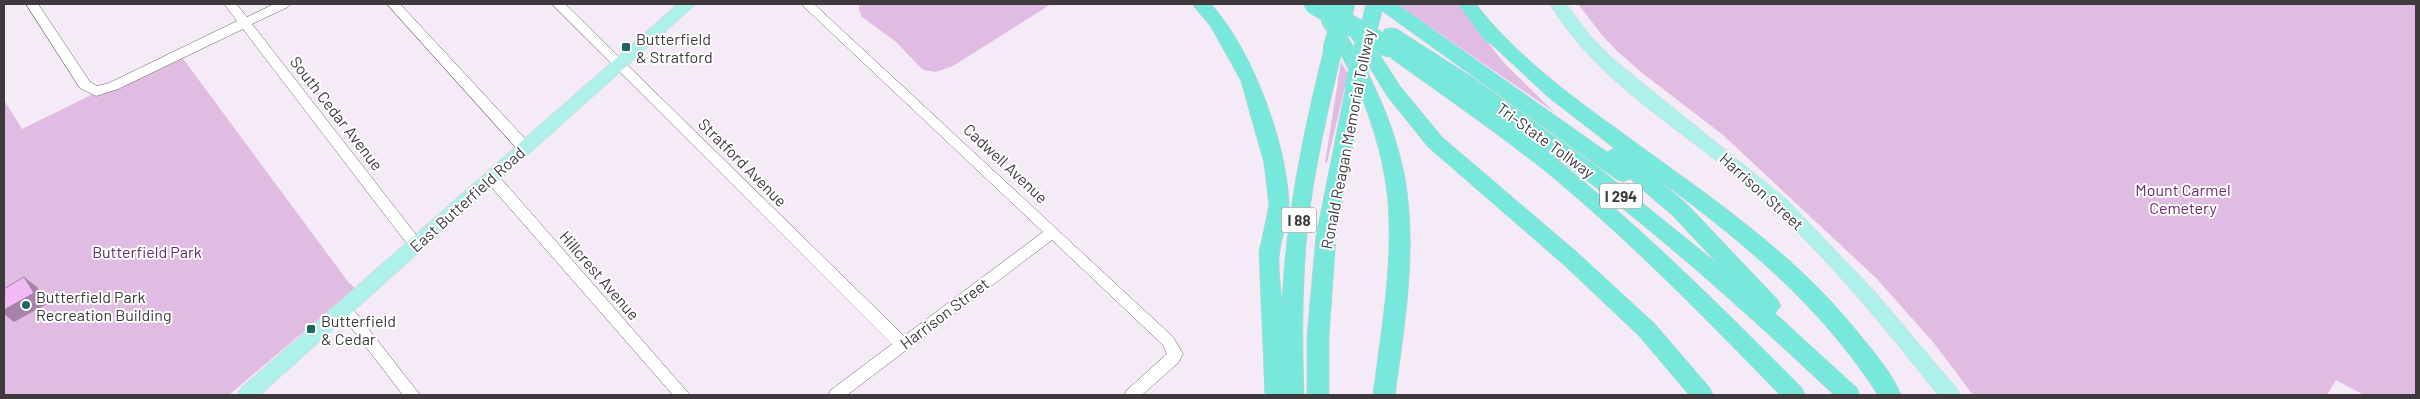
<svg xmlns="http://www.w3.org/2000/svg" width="2420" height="399" font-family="Barlow,sans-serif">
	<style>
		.green { fill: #e1bce2 }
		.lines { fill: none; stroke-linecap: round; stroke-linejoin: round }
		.minor-casing { stroke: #6a626a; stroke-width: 1 }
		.major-casing { stroke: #d0cfd0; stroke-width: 1 }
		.highway-casing { stroke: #d0cfd0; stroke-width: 1 }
		.minor { fill: #fff; fill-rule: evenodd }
		.major { fill: #aef1ea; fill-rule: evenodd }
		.highway { fill: #78e7dc; fill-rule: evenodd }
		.highway-bridge-casing { stroke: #d0cfd0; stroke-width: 21; stroke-linecap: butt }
		.highway-bridge { stroke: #78e7dc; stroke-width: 20 }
		.shaded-wall { fill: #a982ab }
		.building { fill: #f1baf4; stroke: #a982ab }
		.poi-dot { fill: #1e6861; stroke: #fff; stroke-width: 2 }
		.labels { text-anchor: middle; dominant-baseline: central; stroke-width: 4; stroke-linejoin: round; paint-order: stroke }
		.shield { fill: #fff; stroke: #777477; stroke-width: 1 }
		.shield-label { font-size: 15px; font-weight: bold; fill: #3d393d }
		.poi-label { font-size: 16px; fill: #3d393d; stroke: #fff; text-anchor: start }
		.street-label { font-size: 16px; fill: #3d393d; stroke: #fff }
		.park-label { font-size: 16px; fill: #68286d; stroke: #fff }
	</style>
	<rect width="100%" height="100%" fill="#f5ebf6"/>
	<path class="green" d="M859,4H1051L953,66L936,72L923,70L895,41L862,17L859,10Z
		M1397,4H1458L1504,63L1554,112Z
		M1578,4H2416V395H2364L2336,380L2327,395H1973L1933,342L1876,278L1723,135L1641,72L1617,51L1602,35Z
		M181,56L349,283L355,288L229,395H4V100L22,129L91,95L110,91Z
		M1341,62L1348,74L1327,163H1325Z"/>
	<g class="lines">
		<g class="minor-casing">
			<path id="minor" d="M26,4H38L90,82L97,86L109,83L237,21L224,4H236L247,17L274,4H290L288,7L252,24L421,241L423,245L421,249H411L243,29L118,89L96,96L80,88Z
				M387,4H400L530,144L532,148L530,152H520Z
				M552,4H565L904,336L1043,232L801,4H814L1173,337L1183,354L1178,363L1142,395H1124L1127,390L1167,354L1163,345L1052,240L847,395H828L831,390L892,344Z
				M492,173L497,174L690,395H673L487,182L485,178L487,174Z
				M344,302L349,304L420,395H403L339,312L337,308L339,304Z"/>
		</g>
		<g class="major-casing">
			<path id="major" d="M678,4H696L260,395H237L240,389Z
				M1550,4H1566L1591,37L1613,59L1787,200L1875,292L1957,389L1960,395H1938C1882,324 1824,253 1756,193C1687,132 1598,85 1550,4Z"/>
		</g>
		<g class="highway-casing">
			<path id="highway" d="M1192,4H1211C1252,49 1287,143 1289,204C1289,219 1282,235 1280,250C1277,266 1281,286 1282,303C1286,216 1303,133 1324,49L1327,44L1334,43L1321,22L1324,18L1330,16L1336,18C1367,66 1392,116 1404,173C1418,245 1405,323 1395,395H1373C1381,331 1393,266 1388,202C1385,166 1375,132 1362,98L1336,236L1329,336V395H1307V336L1316,236L1346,86L1348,81L1354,80L1341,55C1328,110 1315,166 1308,223C1302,280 1302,338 1304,395H1265L1259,252L1269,206L1264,163L1241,81L1211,27Z
				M1366,4H1397L1607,152L1614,148L1548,97L1490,43L1486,42L1458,4H1476C1514,53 1567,93 1617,129C1701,191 1790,248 1856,330C1872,350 1892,372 1901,395H1878C1819,304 1742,241 1656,178L1686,203L1778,300L1781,306L1775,313L1857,388L1860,395H1834C1741,308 1646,222 1543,148C1635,221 1719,304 1802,388L1805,395H1780C1706,319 1632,243 1550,175C1499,134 1445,97 1392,59L1389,54L1392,49L1398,48L1385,39L1382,34L1385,29L1391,28L1397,29L1472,77L1599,168L1718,264L1672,215L1630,179L1623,182L1616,179L1382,11L1376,36L1371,41L1400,86L1442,137L1578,253L1655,324L1710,388L1713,395H1689L1639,336L1564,265L1428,147L1387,96L1350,35L1353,30L1360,29Z"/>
		</g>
		<use href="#minor" class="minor"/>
		<use href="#major" class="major"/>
		<use href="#highway" class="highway"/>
		<g class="highway-bridge-casing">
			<path id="highway-bridge" d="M1314,4L1388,47
				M1333,49L1345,4
				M1355,86L1367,36"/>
		</g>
		<use href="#highway-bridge" class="highway-bridge"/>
	</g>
	<path class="shaded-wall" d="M24,277L37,287L47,304L14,322L4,314V310Z"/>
	<path class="building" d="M24,277L34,293L4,310V289Z"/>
	<g class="poi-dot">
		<rect x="621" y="42" width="10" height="10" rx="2.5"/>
		<circle cx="26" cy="305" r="5"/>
		<rect x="306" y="324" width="10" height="10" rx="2.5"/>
	</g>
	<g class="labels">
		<g class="shield">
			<rect x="1600" y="183.5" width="42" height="25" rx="4"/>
			<rect x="1281.5" y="207.5" width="35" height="25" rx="4"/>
		</g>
		<g class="shield-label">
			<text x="1621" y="196">I 294</text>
			<text x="1299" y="220">I 88</text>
		</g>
		<g class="poi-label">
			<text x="636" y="38">Butterfield<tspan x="636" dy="18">&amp; Stratford</tspan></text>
			<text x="36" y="296">Butterfield Park<tspan x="36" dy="18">Recreation Building</tspan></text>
			<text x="321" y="320">Butterfield<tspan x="321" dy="18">&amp; Cedar</tspan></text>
		</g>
		<g class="street-label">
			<text transform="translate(337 113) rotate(52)">South Cedar Avenue</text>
			<text transform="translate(1347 139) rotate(-79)">Ronald Reagan Memorial Tollway</text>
			<text transform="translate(1546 140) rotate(36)">Tri-State Tollway</text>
			<text transform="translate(743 162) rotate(45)">Stratford Avenue</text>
			<text transform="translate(1006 163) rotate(43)">Cadwell Avenue</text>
			<text transform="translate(1762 191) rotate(42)">Harrison Street</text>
			<text transform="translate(467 199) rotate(-42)">East Butterfield Road</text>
			<text transform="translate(600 275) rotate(49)">Hillcrest Avenue</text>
			<text transform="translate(944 313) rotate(-37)">Harrison Street</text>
		</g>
		<g class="park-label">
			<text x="2183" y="189">Mount Carmel<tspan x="2183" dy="18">Cemetery</tspan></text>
			<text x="147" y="251">Butterfield Park</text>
		</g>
	</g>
	<rect width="2420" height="399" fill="none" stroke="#3d393d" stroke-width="10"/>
</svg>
